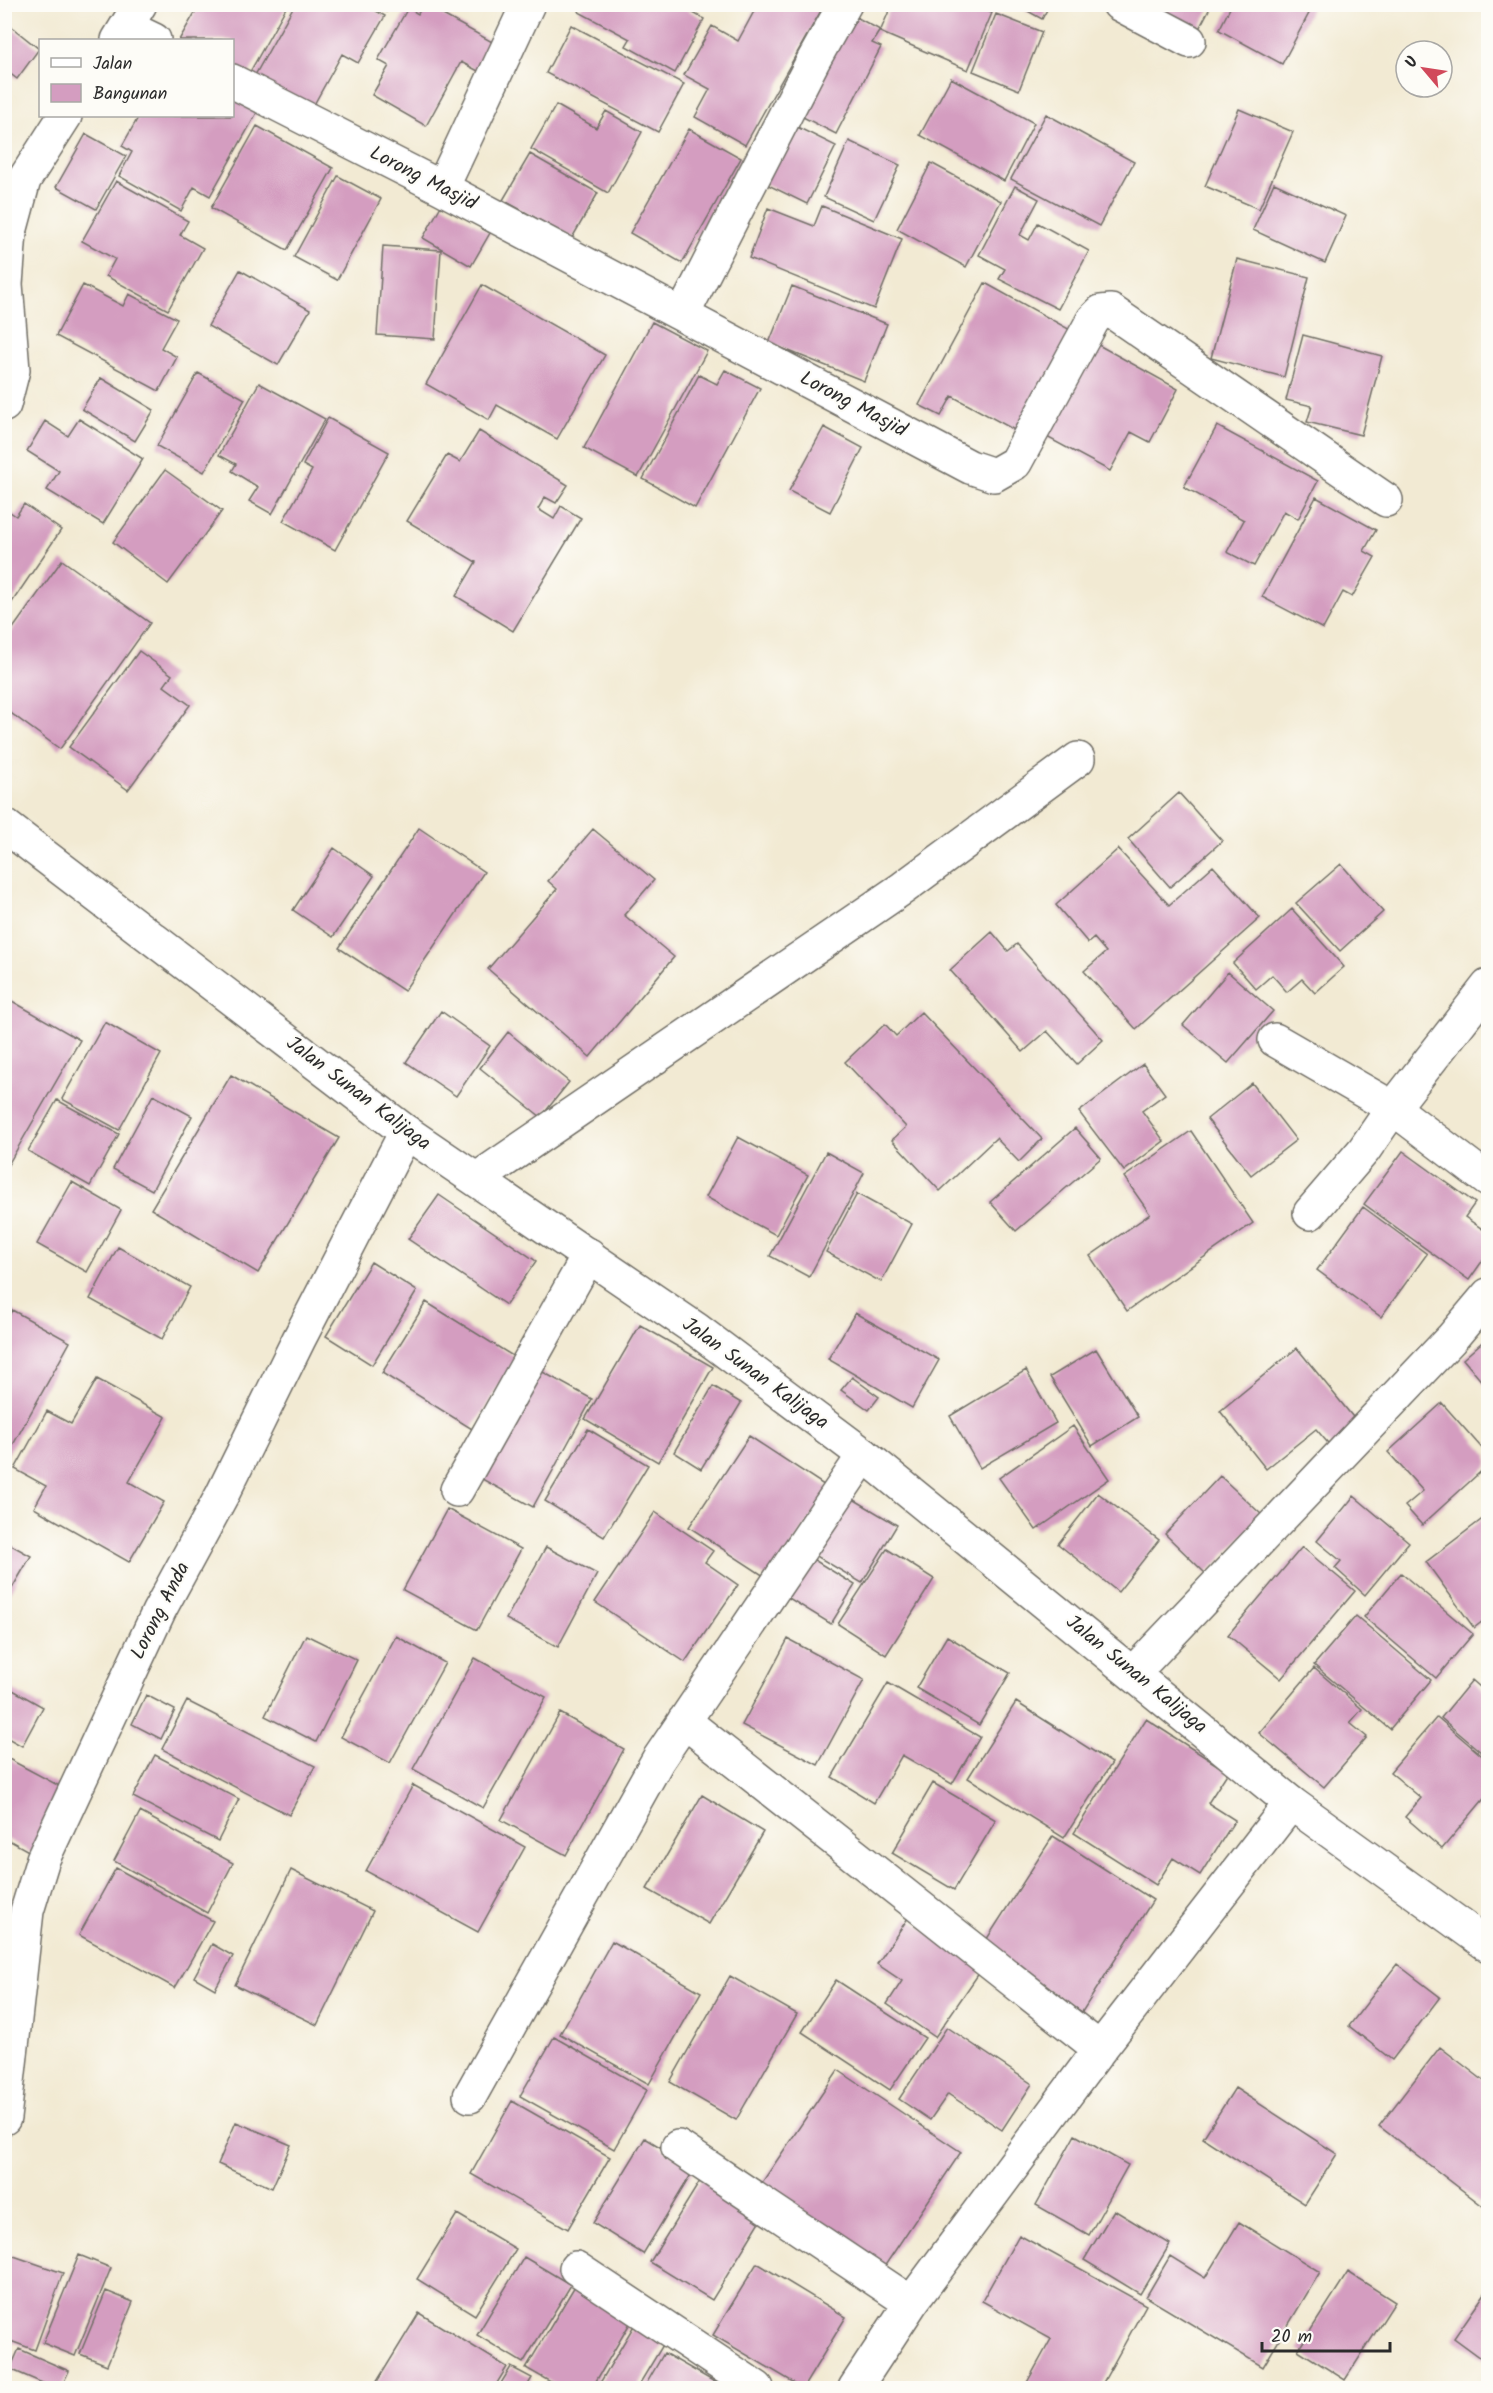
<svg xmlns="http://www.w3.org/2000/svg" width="1493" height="2393" font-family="Kalam,sans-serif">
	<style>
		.building { fill: #d49dc0 }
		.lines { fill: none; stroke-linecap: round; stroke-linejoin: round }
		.minor-casing { stroke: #716e66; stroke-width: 36 }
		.tertiary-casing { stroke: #716e66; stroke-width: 36 }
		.minor { stroke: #fff; stroke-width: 33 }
		.tertiary { stroke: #fff; stroke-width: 33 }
		.labels { text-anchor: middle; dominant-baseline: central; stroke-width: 4.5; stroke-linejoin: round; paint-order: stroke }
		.street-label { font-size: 20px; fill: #2b2b2b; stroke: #fdfcf7 }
	</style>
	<rect width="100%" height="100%" fill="#fdfcf7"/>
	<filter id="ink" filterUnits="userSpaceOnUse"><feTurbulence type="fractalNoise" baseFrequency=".0167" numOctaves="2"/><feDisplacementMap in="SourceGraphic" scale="12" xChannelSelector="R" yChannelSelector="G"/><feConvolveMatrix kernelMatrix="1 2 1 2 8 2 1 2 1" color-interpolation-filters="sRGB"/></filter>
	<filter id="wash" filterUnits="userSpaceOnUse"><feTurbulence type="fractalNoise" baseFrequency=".008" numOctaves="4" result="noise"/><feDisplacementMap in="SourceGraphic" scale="24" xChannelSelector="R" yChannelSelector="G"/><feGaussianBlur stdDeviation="1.35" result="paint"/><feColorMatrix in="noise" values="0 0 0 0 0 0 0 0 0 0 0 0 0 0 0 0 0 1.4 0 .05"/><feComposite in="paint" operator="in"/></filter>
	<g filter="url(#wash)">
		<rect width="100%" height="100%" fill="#f2ead3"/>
		<g id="blocks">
			<path class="building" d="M200,4H288L246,79L232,71V40H179Z
				M295,4H364L385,16L358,63L342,54L311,110L254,77Z
				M372,4H390L386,12Z
				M423,4L496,44L480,72L461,62L426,126L372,95L389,66L378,60L408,8L418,14Z
				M583,4H677L704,19L675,73L626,46L630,39L579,12Z
				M758,4H819L823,7L745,145L695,117L710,89L684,75L712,26L738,41Z
				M892,4H971L992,13L968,70L880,32Z
				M1015,4H1050L1042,19Z
				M1126,4H1212L1193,40Z
				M1232,4H1314L1282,64L1219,30Z
				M847,12L880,30L872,43L881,47L836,134L795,113Z
				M996,14L1042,32L1019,90L973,71Z
				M4,21L39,49L17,79L8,72L4,77Z
				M571,25L684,84L658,132L546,73Z
				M951,78L1034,123L1004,181L920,135Z
				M232,94L259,109L210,196L194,187L181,211L119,176L132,152L122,146L139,116H232Z
				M556,105L596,128L606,111L642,132L608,193L531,149Z
				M1239,109L1293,132L1259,209L1205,186Z
				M1046,114L1134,162L1099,226L1011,179Z
				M791,124L836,146L807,204L762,182Z
				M257,126L333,168L287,250L211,208Z
				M689,129L741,158L682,263L630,233Z
				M86,134L126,156L96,209L56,187Z
				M849,141L900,165L874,220L824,197Z
				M530,154L598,193L572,238L503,200Z
				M931,163L1001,201L966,267L897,229Z
				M338,176L381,199L337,280L294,257Z
				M116,181L188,221L180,235L203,248L168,310L106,276L115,259L82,241Z
				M1274,183L1346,216L1325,263L1253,230Z
				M1015,186L1039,199L1020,235L1029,240L1038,223L1089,251L1058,309L999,279L1005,269L979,255Z
				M442,204L490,233L471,266L423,238Z
				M822,206L902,239L874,309L749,258L768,208L814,226Z
				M383,246L441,250L435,339L377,335Z
				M1237,259L1309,277L1284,377L1211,358Z
				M240,270L310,310L278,365L208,326Z
				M985,283L1074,332L1020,433L952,396L941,416L919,405Z
				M83,285L123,306L129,294L177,319L161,348L177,357L159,391L56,336Z
				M482,285L605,355L557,439L497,405L489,420L426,384Z
				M792,286L887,324L864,381L769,343Z
				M652,322L707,351L638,477L584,448Z
				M1303,335L1382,356L1361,435L1307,422L1312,406L1286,400Z
				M1093,342L1178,389L1150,442L1131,432L1110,471L1043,435Z
				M725,370L760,388L695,508L643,479L699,375L717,384Z
				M198,373L245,399L204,472L157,446Z
				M101,378L154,410L135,441L82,409Z
				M259,383L325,419L272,514L249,501L258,487L232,471L236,464L219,455Z
				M328,418L389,452L335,550L283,521L312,470L303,465Z
				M79,419L143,459L103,524L47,490L59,471L27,451L45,421L68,436Z
				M1217,426L1318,481L1298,519L1284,511L1254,566L1227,552L1244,520L1184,487Z
				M824,427L863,448L830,512L789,491Z
				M479,431L568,485L556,503L545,497L538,509L554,519L561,506L581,518L513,631L456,596L476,562L407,521L447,455L460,462Z
				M165,470L222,511L168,584L113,542Z
				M1316,497L1376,530L1364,551L1375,557L1352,597L1343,592L1323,629L1262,597Z
				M24,504L61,530L4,614V508L16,516Z
				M62,560L150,623L60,749L4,708V641Z
				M139,651L172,675L164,686L190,705L128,790L69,747Z
				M1179,793L1222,841L1170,887L1128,839Z
				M419,828L484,872L404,991L339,948Z
				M593,829L654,880L624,915L674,957L590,1057L488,969L557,889L548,881Z
				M334,848L374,876L333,937L293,910Z
				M1118,849L1169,905L1213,866L1260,918L1136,1029L1084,971L1106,952L1094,938L1088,943L1056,905Z
				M1341,864L1383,912L1340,951L1296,903Z
				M1292,909L1344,967L1315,993L1302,979L1287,992L1272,975L1256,989L1233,963Z
				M992,932L1008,951L1017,944L1103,1040L1077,1064L1047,1031L1023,1052L950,970Z
				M1228,972L1273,1011L1228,1063L1183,1025Z
				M5,997L80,1040L5,1170Z
				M441,1011L490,1046L456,1096L406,1062Z
				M921,1012L1042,1139L1019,1162L996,1138L940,1191L892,1140L906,1127L845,1062L885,1024L896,1036Z
				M105,1022L161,1054L119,1130L62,1099Z
				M508,1032L569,1082L541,1117L480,1068Z
				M1143,1064L1165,1094L1142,1111L1164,1141L1124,1171L1079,1112Z
				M231,1075L339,1138L258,1273L151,1209Z
				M1252,1083L1296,1140L1251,1175L1207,1119Z
				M153,1095L192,1116L152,1190L113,1169Z
				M57,1100L119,1134L90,1186L28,1151Z
				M1075,1128L1101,1158L1016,1231L990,1202Z
				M1191,1131L1253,1223L1127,1311L1090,1256L1150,1214L1124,1177Z
				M738,1137L808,1175L776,1235L706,1197Z
				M1403,1151L1475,1203L1465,1217L1488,1233V1253L1469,1280L1364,1204Z
				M826,1152L864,1173L809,1277L770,1256Z
				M72,1182L121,1210L87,1272L37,1244Z
				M857,1194L912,1224L881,1282L826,1252Z
				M439,1195L536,1261L506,1305L408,1239Z
				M1363,1207L1427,1254L1381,1317L1317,1270Z
				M118,1247L190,1287L162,1339L90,1299Z
				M371,1262L417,1291L372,1365L326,1336Z
				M426,1302L516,1358L472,1429L382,1373Z
				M12,1310L70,1342L4,1461V1325Z
				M855,1313L939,1360L912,1408L828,1359Z
				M640,1325L713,1367L658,1462L585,1419Z
				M1488,1337V1389L1463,1359Z
				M1297,1348L1361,1427L1333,1449L1316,1429L1266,1469L1220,1411Z
				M1096,1349L1138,1417L1092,1446L1050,1377Z
				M530,1365L592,1399L533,1507L471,1473Z
				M1026,1370L1056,1423L980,1468L950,1416Z
				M852,1377L879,1397L869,1410L841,1390Z
				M97,1379L166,1417L129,1482L164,1502L129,1562L34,1508L46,1486L15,1469L47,1411L71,1424Z
				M713,1386L741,1403L701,1469L674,1452Z
				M1442,1403L1488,1455V1465L1422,1525L1405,1506L1423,1491L1388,1452Z
				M1073,1426L1109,1479L1036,1530L999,1478Z
				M588,1429L648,1465L604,1537L545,1501Z
				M749,1436L830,1489L770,1580L689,1527Z
				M1220,1476L1262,1515L1206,1574L1165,1534Z
				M843,1493L897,1525L862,1583L808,1551Z
				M1098,1493L1159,1540L1118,1592L1058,1544Z
				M1354,1496L1409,1542L1365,1595L1335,1568L1341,1561L1317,1541Z
				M447,1509L521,1549L477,1630L403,1590Z
				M655,1512L713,1551L705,1562L738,1585L685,1662L595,1602Z
				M1485,1517L1488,1522V1617L1474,1628L1426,1562Z
				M4,1541L31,1556L4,1602Z
				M546,1547L597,1574L558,1647L506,1619Z
				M1302,1547L1355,1591L1281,1679L1228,1635Z
				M887,1549L934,1579L886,1655L838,1624Z
				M803,1553L855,1585L831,1624L779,1592Z
				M1401,1573L1473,1634L1436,1678L1364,1617Z
				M1356,1616L1431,1680L1390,1729L1314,1665Z
				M306,1635L357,1660L316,1742L265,1716Z
				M396,1636L445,1663L390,1763L341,1737Z
				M947,1636L1010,1673L979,1725L916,1688Z
				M788,1639L864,1680L818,1765L742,1725Z
				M475,1658L546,1697L483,1808L413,1769Z
				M1314,1668L1362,1709L1350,1723L1367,1737L1324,1787L1259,1733Z
				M1472,1680L1488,1694V1758L1441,1718Z
				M888,1683L980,1737L952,1784L902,1755L874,1803L832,1777Z
				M4,1685L43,1707L22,1746L4,1736Z
				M146,1695L175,1710L161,1739L132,1724Z
				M187,1701L315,1766L289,1815L162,1749Z
				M1016,1702L1112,1763L1064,1838L968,1778Z
				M560,1713L624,1749L566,1855L501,1820Z
				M1437,1717L1488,1761V1794L1442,1849L1405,1817L1421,1798L1390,1772Z
				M1146,1719L1228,1772L1208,1803L1235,1820L1200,1875L1173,1858L1156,1885L1074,1833Z
				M155,1755L239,1799L218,1841L133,1797Z
				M5,1757L65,1789L32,1853L5,1838Z
				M933,1783L996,1820L954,1890L892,1853Z
				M413,1785L525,1847L478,1932L366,1871Z
				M702,1795L763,1832L709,1924L647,1889Z
				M140,1812L233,1863L207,1913L114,1861Z
				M1053,1836L1153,1900L1082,2012L981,1948Z
				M116,1868L213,1921L175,1988L79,1935Z
				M291,1870L373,1911L317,2025L235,1985Z
				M908,1918L982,1969L935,2037L887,2004L902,1981L877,1964Z
				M612,1941L701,1992L649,2084L560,2034Z
				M212,1944L233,1956L215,1989L194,1977Z
				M1397,1964L1440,1997L1392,2060L1349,2026Z
				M730,1976L797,2014L736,2120L670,2082Z
				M836,1980L925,2038L890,2090L802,2032Z
				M947,2027L1032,2084L1002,2130L948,2094L930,2120L899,2099Z
				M554,2037L647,2090L614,2149L520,2096Z
				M1440,2047L1488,2084V2210L1379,2126Z
				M838,2070L961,2152L884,2267L761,2184Z
				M1235,2088L1337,2154L1305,2204L1203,2138Z
				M512,2101L610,2157L568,2229L471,2174Z
				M236,2122L291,2145L272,2188L218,2164Z
				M1075,2135L1128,2165L1089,2235L1036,2205Z
				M645,2138L695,2168L643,2254L593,2223Z
				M705,2173L767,2210L712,2300L650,2262Z
				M1114,2210L1170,2244L1140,2294L1084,2260Z
				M457,2214L516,2249L475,2315L417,2279Z
				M1239,2222L1320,2272L1263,2367L1146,2297L1170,2256L1205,2278Z
				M1019,2235L1146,2305L1100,2388H1024L1051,2339L982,2301Z
				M5,2253L63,2273L35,2350L5,2339Z
				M79,2255L111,2268L75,2356L43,2343Z
				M524,2257L571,2285L523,2363L477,2335Z
				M757,2263L846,2317L803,2388L713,2335Z
				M1348,2272L1395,2302L1345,2380L1298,2350Z
				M579,2279L636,2313L592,2388H561L526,2368Z
				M1488,2289V2363L1454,2338Z
				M106,2291L133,2302L107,2365L80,2354Z
				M419,2313L507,2367L494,2388H373Z
				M639,2317L669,2335L637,2388H597Z
				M19,2349L69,2371L61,2388H54L10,2369Z
				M664,2353L725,2388H644Z
				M511,2367L532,2378L526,2388H498Z"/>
		</g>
	</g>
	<g filter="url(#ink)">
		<use href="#blocks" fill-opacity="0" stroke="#716e66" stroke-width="1.5"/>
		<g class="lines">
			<g class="minor-casing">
				<path id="minor" d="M1119,4L1189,41
					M127,27L154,40
					M118,40L140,4
					M232,81L442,188L970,467L994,475L1015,463L1093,320L1101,312L1111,311L1386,500
					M442,188L528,4
					M683,314L813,61L845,4
					M4,405L13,370L6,284L10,232L24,180L65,116
					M1275,1040L1393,1108L1488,1180
					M477,1179L903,888L1078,759
					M1310,1213L1364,1150L1393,1108L1488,986
					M457,1490L589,1255
					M1133,1673L1451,1339L1488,1295
					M684,1721L1100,2049
					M470,2096L658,1760L864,1455
					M4,2118L27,1911L43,1859L159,1611L222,1495L299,1339L406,1132
					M678,2147L911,2303
					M576,2268L757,2388
					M855,2388L911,2303L1100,2049L1291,1803"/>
			</g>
			<g class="tertiary-casing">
				<path id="tertiary" d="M4,825L406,1132L697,1330L864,1455L1291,1803L1488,1945"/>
			</g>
			<use href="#minor" class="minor"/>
			<use href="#tertiary" class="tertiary"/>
		</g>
	</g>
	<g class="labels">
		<g class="street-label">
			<text transform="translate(423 179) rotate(27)">Lorong Masjid</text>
			<text transform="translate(853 405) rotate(28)">Lorong Masjid</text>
			<text transform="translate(358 1094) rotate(37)">Jalan Sunan Kalijaga</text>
			<text transform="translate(755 1374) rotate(36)">Jalan Sunan Kalijaga</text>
			<text transform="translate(161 1611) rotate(-63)">Lorong Anda</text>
			<text transform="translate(1136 1675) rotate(39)">Jalan Sunan Kalijaga</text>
		</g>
	</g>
	<rect width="1493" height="2393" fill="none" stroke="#fdfcf7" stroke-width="24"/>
	<rect x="39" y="39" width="195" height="78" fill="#fdfcf7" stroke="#a9a8a5" stroke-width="1.5"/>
	<rect x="51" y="58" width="30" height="9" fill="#ffffff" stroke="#a9a8a5" stroke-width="1.5"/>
	<text x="93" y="69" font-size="18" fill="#2b2b2b">Jalan</text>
	<rect x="51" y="84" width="30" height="18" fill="#d49dc0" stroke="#a9a8a5" stroke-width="1.5"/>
	<text x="93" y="99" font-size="18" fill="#2b2b2b">Bangunan</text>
	<g transform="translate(1424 69) rotate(299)"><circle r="28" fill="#fdfcf7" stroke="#a9a8a5" stroke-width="1.5"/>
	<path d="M0-4.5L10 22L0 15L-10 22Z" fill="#d1495b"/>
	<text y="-9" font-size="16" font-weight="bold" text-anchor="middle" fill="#2b2b2b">U</text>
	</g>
	<path d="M1262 2342v9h128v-9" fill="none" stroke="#2b2b2b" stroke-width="3"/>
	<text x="1271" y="2342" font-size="18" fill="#2b2b2b" stroke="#fdfcf7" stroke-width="4.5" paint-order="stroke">20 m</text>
</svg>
